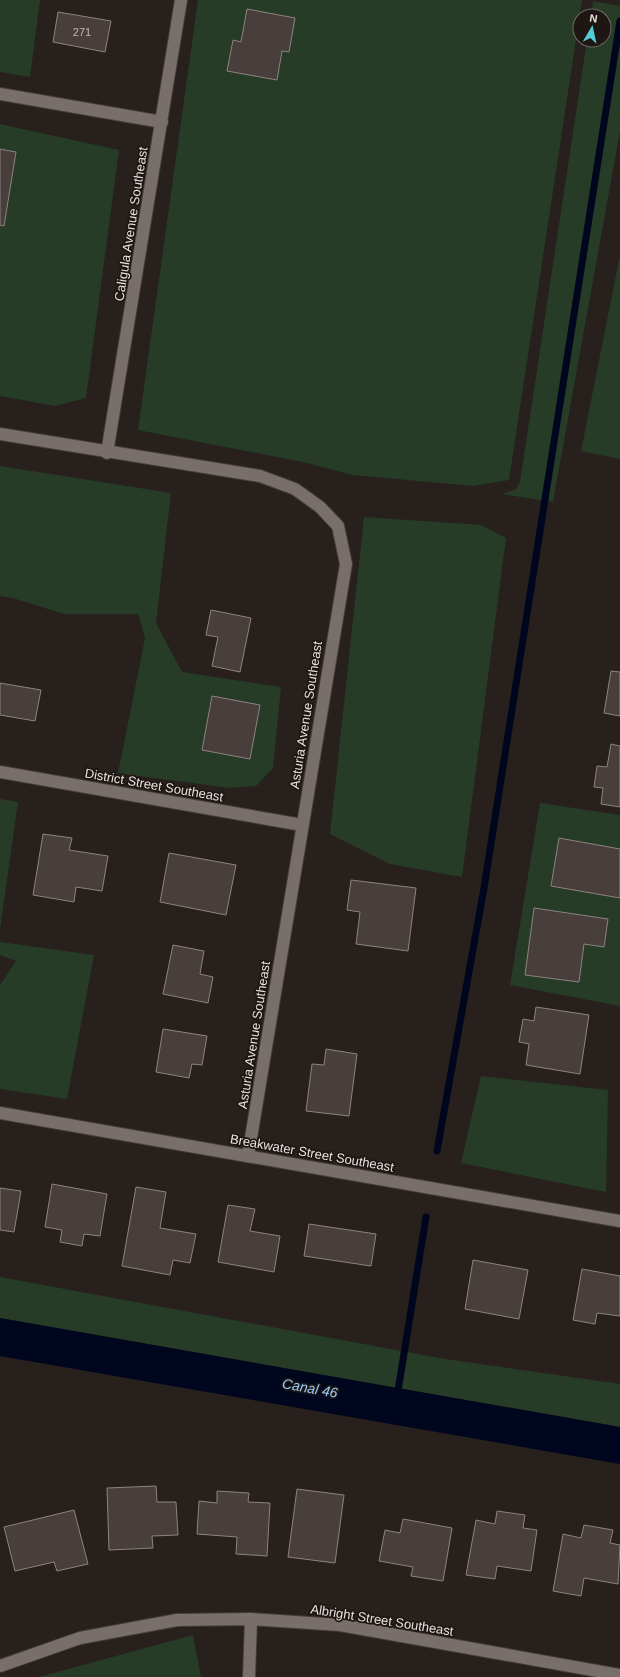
<svg xmlns="http://www.w3.org/2000/svg" width="620" height="1677" font-family="Helvetica,sans-serif">
	<style>
		.green { fill: #273c27 }
		.water { fill: #00061e }
		.lines { fill: none; stroke-linecap: round; stroke-linejoin: round }
		.stream { stroke: #00061e; stroke-width: 7 }
		.building { fill: #483f3c; stroke: #8d8380 }
		.street-casing { stroke: #443d3a; stroke-width: 14 }
		.street { stroke: #786f6a; stroke-width: 12 }
		.labels { text-anchor: middle; dominant-baseline: central; stroke-width: 3.5; stroke-linejoin: round; paint-order: stroke }
		.number-label { font-size: 11px; fill: #bfb9b6 }
		.street-label { font-size: 13px; fill: #e7e2df; stroke: #1d1613 }
		.water-label { font-size: 14px; font-style: italic; fill: #9acaff; stroke: #1d1613 }
	</style>
	<rect width="100%" height="100%" fill="#27201c"/>
	<path class="green" d="M0,0H40L30,77L0,72Z
		M198,0H582L509,480L473,486L353,475L303,462L138,430Z
		M593,1L620,6V131L553,502L502,494L516,489L520,482L587,40H604V16H591Z
		M0,124L119,150L86,398L55,406L0,396Z
		M620,255V459L581,451Z
		M0,466L171,493L156,623L182,672L281,687L273,768L256,786L229,788L118,773L145,638L138,614H64L13,598L0,596Z
		M364,517L481,525L506,538L462,877L390,864L330,834Z
		M0,799L18,802L0,929Z
		M540,803L620,815V1006L510,985Z
		M0,942L94,955L67,1099L0,1089V985L16,961L0,955Z
		M481,1076L608,1090L606,1192L461,1163Z
		M0,1277L445,1359L620,1384V1427L0,1318Z
		M193,1635L201,1677H39Z"/>
	<path class="water" d="M0,1318L620,1427V1464L0,1356Z"/>
	<g class="lines">
		<path class="stream" d="M437,1151L484,888L620,21
			M397,1397L426,1217"/>
	</g>
	<path class="building" d="M247,9L295,18L289,52L282,51L277,80L227,71L233,40L241,42Z
		M58,12L111,21L105,52L53,42Z
		M0,149L16,152L4,226L0,225Z
		M211,610L251,618L240,672L212,666L218,637L206,635Z
		M611,671L620,672V716L604,713Z
		M0,683L41,690L35,721L0,715Z
		M212,696L260,705L250,759L202,750Z
		M611,744L620,746V807L601,804L603,788L594,787L597,766L607,767Z
		M43,834L72,838L69,850L108,856L102,891L76,887L74,902L33,895Z
		M559,838L620,849V898L551,886Z
		M169,853L236,865L226,915L160,902Z
		M351,880L416,888L408,951L356,944L360,912L347,910Z
		M534,908L608,919L604,947L584,944L579,982L525,975Z
		M173,945L204,951L200,974L213,977L208,1003L163,994Z
		M536,1007L589,1015L580,1074L526,1065L529,1044L519,1042L523,1019L534,1021Z
		M163,1029L207,1036L202,1065L192,1064L189,1078L156,1072Z
		M326,1049L357,1054L349,1116L306,1111L312,1064L324,1065Z
		M52,1184L107,1194L100,1236L84,1234L82,1246L60,1242L62,1230L45,1227Z
		M136,1187L166,1192L160,1228L196,1234L190,1263L173,1260L170,1275L122,1266Z
		M0,1188L21,1191L14,1232L0,1230Z
		M228,1205L255,1209L250,1231L280,1236L274,1272L218,1262Z
		M309,1224L376,1234L371,1266L304,1256Z
		M473,1260L528,1270L519,1319L465,1309Z
		M582,1269L620,1276V1316L597,1313L595,1324L573,1320Z
		M156,1486L157,1502H176L178,1535L152,1536L153,1548L109,1550L107,1488Z
		M297,1489L344,1495L335,1563L288,1557Z
		M217,1491L249,1493L248,1502L270,1503L267,1556L236,1554L237,1537L197,1534L199,1501L217,1503Z
		M74,1510L88,1564L57,1571L54,1562L15,1571L4,1527Z
		M497,1511L525,1515L523,1528L537,1530L531,1571L497,1566L495,1579L466,1575L476,1520L495,1524Z
		M403,1519L452,1528L443,1581L411,1576L413,1567L379,1561L385,1530L400,1533Z
		M584,1525L613,1530L610,1543L620,1545L618,1584L584,1578L581,1596L553,1591L563,1534L581,1538Z"/>
	<g class="lines">
		<g class="street-casing">
			<path id="street" d="M0,94L162,122
				M0,434L260,476L295,489L320,507L338,526L346,564L248,1156
				M107,453L181,0
				M0,772L302,825
				M0,1113L620,1221
				M0,1666L80,1638L177,1620L251,1619L340,1625L620,1675
				M249,1677L251,1619"/>
		</g>
		<use href="#street" class="street"/>
	</g>
	<g class="labels">
		<g class="number-label">
			<text x="82" y="32">271</text>
		</g>
		<g class="street-label">
			<text transform="translate(131 224) rotate(-81)">Caligula Avenue Southeast</text>
			<text transform="translate(306 715) rotate(-81)">Asturia Avenue Southeast</text>
			<text transform="translate(154 785) rotate(10)">District Street Southeast</text>
			<text transform="translate(254 1035) rotate(-81)">Asturia Avenue Southeast</text>
			<text transform="translate(312 1153) rotate(10)">Breakwater Street Southeast</text>
			<text transform="translate(382 1620) rotate(9)">Albright Street Southeast</text>
		</g>
		<g class="water-label">
			<text transform="translate(310 1388) rotate(10)">Canal 46</text>
		</g>
	</g>
	<g transform="translate(592 28) rotate(9)"><circle r="19" fill="#1d1613" stroke="#6e6865"/>
	<path d="M0-3L7 15L0 10L-7 15Z" fill="#52ccd5"/>
	<text y="-6" font-size="11" font-weight="bold" text-anchor="middle" fill="#e7e2df">N</text>
	</g>
</svg>
